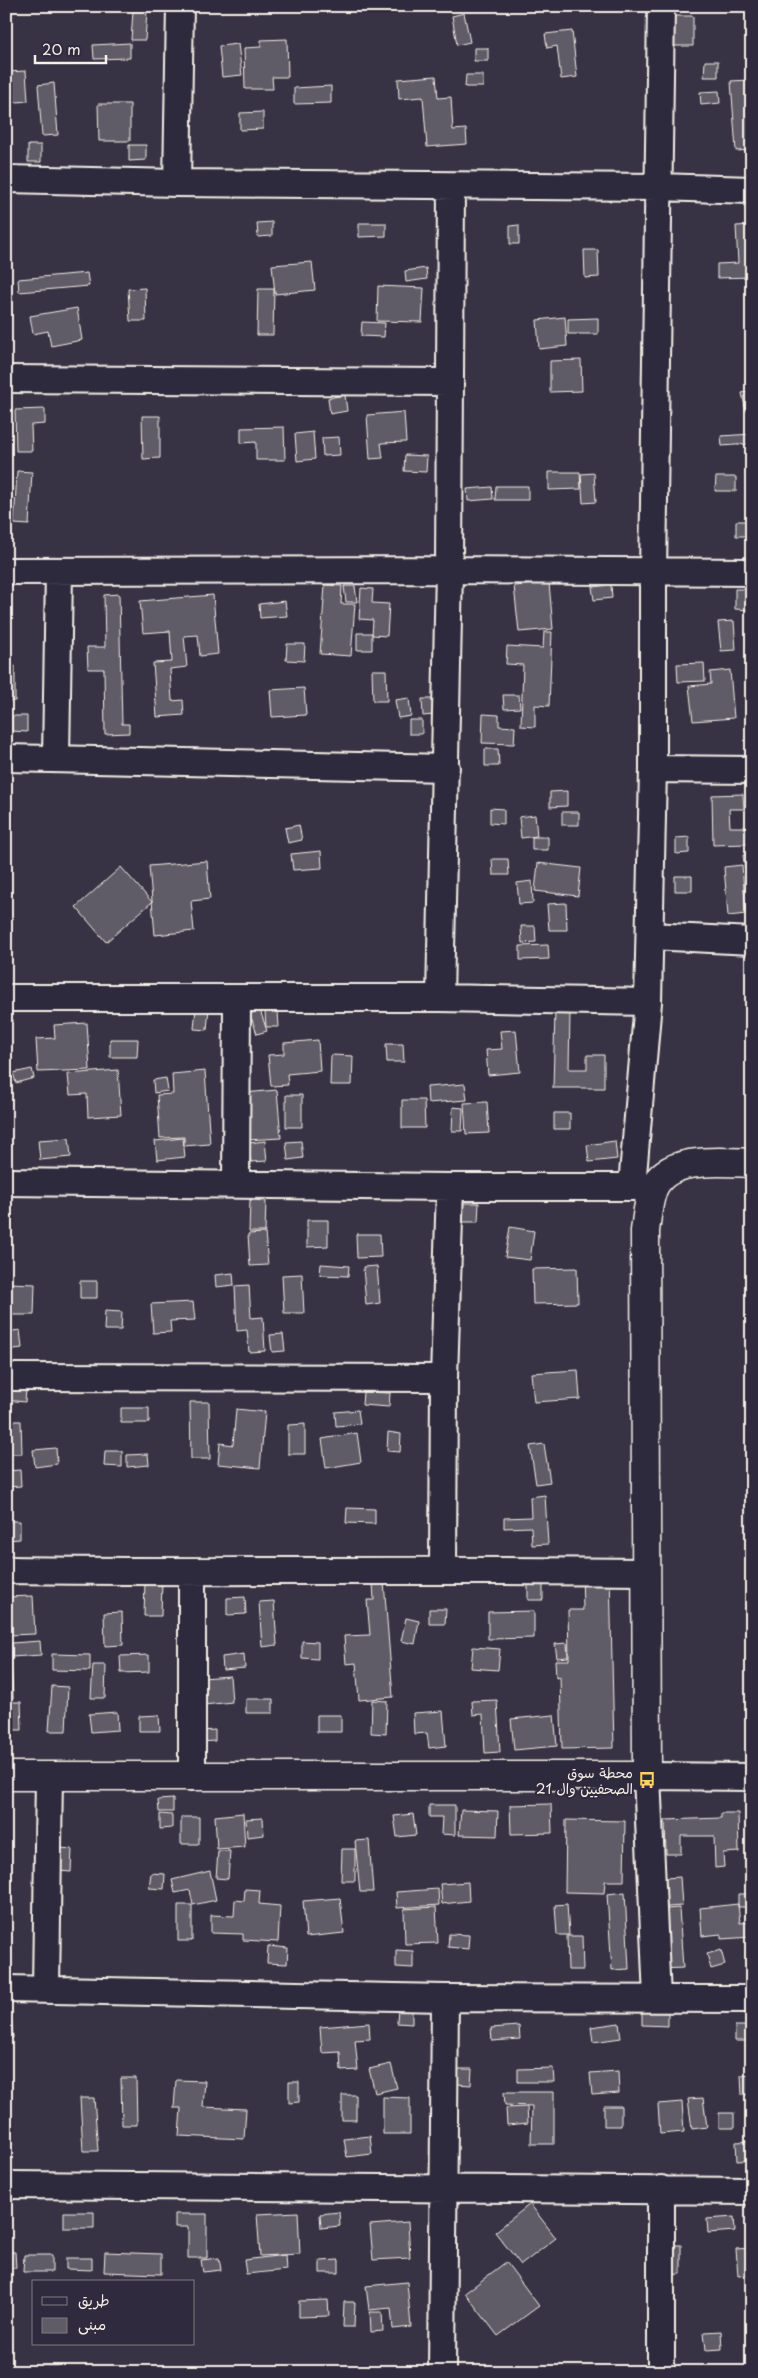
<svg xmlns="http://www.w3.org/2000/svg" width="758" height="2378" font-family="'Playpen Sans','Playpen Sans Arabic',sans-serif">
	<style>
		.building { fill: #5f5c67; stroke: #f4f1e8 }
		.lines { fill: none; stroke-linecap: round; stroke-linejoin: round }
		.minor-casing { stroke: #f4f1e8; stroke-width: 30 }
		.tertiary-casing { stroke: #f4f1e8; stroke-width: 31 }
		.minor { stroke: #2f2a3d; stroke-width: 26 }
		.tertiary { stroke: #2f2a3d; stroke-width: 28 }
		.labels { text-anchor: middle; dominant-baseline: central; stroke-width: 4; stroke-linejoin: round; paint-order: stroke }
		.poi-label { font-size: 14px; fill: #f4f1e8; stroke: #2f2a3d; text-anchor: end }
	</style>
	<rect width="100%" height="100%" fill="#373244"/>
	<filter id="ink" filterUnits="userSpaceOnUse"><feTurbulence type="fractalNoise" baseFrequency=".02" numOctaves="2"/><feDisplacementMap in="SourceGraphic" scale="10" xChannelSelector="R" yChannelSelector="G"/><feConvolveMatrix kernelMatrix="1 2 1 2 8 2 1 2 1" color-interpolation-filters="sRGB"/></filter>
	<g filter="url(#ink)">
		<path class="building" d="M133,11H147L145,40H131Z
			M464,13L470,42L457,45L452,16Z
			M671,16H693V46H671Z
			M572,31L577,77L561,79L557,46L547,48L545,34Z
			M287,39L288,77H272L273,89H245L244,48L261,47V40Z
			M130,43V58L94,59L93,45Z
			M238,44L242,75L222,77L219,46Z
			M474,48H488V61H474Z
			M705,61H718V77H704Z
			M26,71L28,101L6,103V72Z
			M466,75H483V87H465Z
			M436,76L438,98L451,97L453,130L466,129L467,144L427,147L423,97L399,99L398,79Z
			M750,80L752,150L736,151L731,81Z
			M54,83L58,135L42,136L38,85Z
			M331,86V103L294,104V88Z
			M719,91L720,103L701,105L700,92Z
			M98,104H130V141H99Z
			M263,112V129L240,130V113Z
			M28,145H41V162H28Z
			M129,145H146V160L129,161Z
			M272,222V236L258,237L257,223Z
			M359,223H386V236L359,237Z
			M519,225V244H510V226Z
			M752,225V277L717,278V264L738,263L736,226Z
			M584,250H598L599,277L585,278Z
			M312,262L315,290L275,294L272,265Z
			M426,268L427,279L406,282L405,271Z
			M87,273L89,286L19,292L18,279Z
			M378,286L424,288L422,322L377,321Z
			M145,288L146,321H130L128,289Z
			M258,289H274L273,335H257Z
			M77,308L82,340L51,346L48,331L33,334L30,316Z
			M565,317L567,346L539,349L537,320Z
			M598,318V334H568V319Z
			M362,322L385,323L384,337L361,336Z
			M581,360L582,391L550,392V361Z
			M752,391V409L746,411L742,393Z
			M345,395L347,411L330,414L328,398Z
			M45,409V424L31,425L32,451H16L15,410Z
			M404,412L406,442L381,443L383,458L370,459L367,415Z
			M142,416H160V458L143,459Z
			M284,427L285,460H256V442L241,443V428Z
			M313,432L315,459L297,461L295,434Z
			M752,434V479H751L749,444L722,446L721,436Z
			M339,437L340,455L323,456L322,438Z
			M405,455L427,456L426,472L404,471Z
			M17,471L32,472L29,525L14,524Z
			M549,472H580L581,489L549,490Z
			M594,473L596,502L583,503L581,474Z
			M716,477H736V491H715Z
			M496,486H528V500H495Z
			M492,487L493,499L468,501L467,489Z
			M736,521H752V536H736Z
			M549,583L553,629L519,632L514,586Z
			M325,585L342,586L341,604H355L351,656L320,654Z
			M611,585L612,598L594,600L592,587Z
			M344,586H355L357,602H346Z
			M361,588L373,589L372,603L389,604L387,636L372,635L373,620L359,619Z
			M735,589H749V610L735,609Z
			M119,594L122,724H129V733L105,734L104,669H88L87,647H105L104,595Z
			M213,595L218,654L200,656L198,635L184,636L187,667L170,669L172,701L183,700L184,715L157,717L153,663L172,662L170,631L143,633L140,601Z
			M285,601L287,616L260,618L259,604Z
			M734,621L736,650L721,651L718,622Z
			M544,632H552L549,706L535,705V727L521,726L523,665L506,664L507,646L543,648Z
			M357,633H372V650H357Z
			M287,644H305L304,661L286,660Z
			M704,663L705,681L678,682L677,664Z
			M6,666H15V701H6Z
			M372,670H386L387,701H373Z
			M730,670L734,718L693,721L689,686L711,684L710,672Z
			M304,688L306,715L272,717L270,690Z
			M503,695H519L520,708L504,709Z
			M409,698L411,716L398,718L395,700Z
			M422,699H433L434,715L423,716Z
			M483,714L499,715V726L515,727L514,744L482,743Z
			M12,716H27V732L12,731Z
			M409,720H422V734H409Z
			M485,749H498L499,766H485Z
			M567,791V806L550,807V792Z
			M743,794L744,809H729L730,827H748V844L713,845L712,795Z
			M490,808L504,809V824L490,823Z
			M562,812H579V825H562Z
			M535,815L537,836L521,838L519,817Z
			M299,825L302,840L288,843L285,828Z
			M532,837H548V850H532Z
			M689,837V853L676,854V838Z
			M321,851L322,868L293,870L291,854Z
			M752,854V868L745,869L743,855Z
			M492,859H508L509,875H493Z
			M207,861L210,899L191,901L194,931L155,935L149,866Z
			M538,863L581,868L578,896L535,891Z
			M742,865L746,914L728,916L724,867Z
			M121,867L152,902L106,942L76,907Z
			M675,876H692V891H675Z
			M532,881L533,903L519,904L517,883Z
			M566,903L567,930H549L547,904Z
			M521,926H535L536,942L522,943Z
			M548,945L549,959L520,960V946Z
			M196,1007L209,1008L207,1030L194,1029Z
			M260,1010L267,1031L257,1034L250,1014Z
			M278,1011L279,1027H266L265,1012Z
			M555,1011H570L569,1069H587V1055H604V1088H553Z
			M87,1023L90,1070L38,1072L36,1039L55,1038L54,1025Z
			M516,1030L520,1072L488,1075L486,1050L502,1049L500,1031Z
			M110,1039H138L137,1057H110Z
			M318,1040L320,1071L287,1074L288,1085L271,1086L268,1055L284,1054V1043Z
			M386,1044H403L404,1062H387Z
			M331,1055L353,1056L352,1085H330Z
			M32,1069L34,1078L16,1083L13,1073Z
			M118,1070L121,1115L88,1117L87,1094L70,1095L68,1074Z
			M205,1071L210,1144L184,1146V1137L160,1138L157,1095L173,1094L172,1074Z
			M166,1078L168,1091L154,1093L153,1080Z
			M465,1084L467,1100L428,1103L427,1087Z
			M277,1090L281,1138L247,1140L244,1093Z
			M286,1095H302V1127H286Z
			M402,1100H424L425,1128H402Z
			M487,1102L489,1133L466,1134L464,1103Z
			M453,1107L463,1108L462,1131H452Z
			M554,1113H570V1129H554Z
			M69,1138L71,1157L40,1160L38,1140Z
			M183,1138L185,1157L157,1160L155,1141Z
			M265,1141L267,1161L251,1162L249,1143Z
			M301,1141L303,1158L288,1160L286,1142Z
			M615,1141L617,1159L589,1162L587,1145Z
			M250,1200L266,1201L265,1232H249Z
			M452,1203H479L478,1222H452Z
			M307,1220H328V1246L307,1247Z
			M510,1227L534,1231L530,1260L505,1257Z
			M265,1233L268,1265L250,1266L248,1234Z
			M356,1234H380L381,1257L357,1258Z
			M321,1264L349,1266L348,1276L320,1275Z
			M377,1266L380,1303L366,1305L363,1267Z
			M577,1268L578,1303L533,1304L532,1269Z
			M233,1273L234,1285L216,1287L215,1275Z
			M302,1274L304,1313H284L282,1275Z
			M80,1281H97V1298H80Z
			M9,1283L35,1284L34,1315H7Z
			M249,1285L251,1318L263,1317L265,1351L249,1352L247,1330L237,1331L235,1286Z
			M193,1302L195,1320L170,1321L171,1332L153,1333L151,1304Z
			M105,1311L122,1312L121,1330H104Z
			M20,1330L22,1348L7,1350L6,1332Z
			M283,1334L285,1351L272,1352L270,1335Z
			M578,1370L580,1399L534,1402L531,1373Z
			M7,1388L26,1389L25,1402L6,1400Z
			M363,1392L390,1393L389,1407L362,1405Z
			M190,1402H209L210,1459H191Z
			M121,1408H149V1423H121Z
			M236,1409L265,1412L260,1468L218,1464L220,1443L233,1445Z
			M358,1410L360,1424L336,1426L335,1412Z
			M6,1421H21L22,1454H6Z
			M305,1424V1454H288V1425Z
			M388,1432L401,1434L400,1452L387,1451Z
			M357,1433L361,1462L326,1468L322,1439Z
			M544,1444L550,1482L536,1484L530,1446Z
			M56,1448L57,1464L35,1467L33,1450Z
			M105,1451H122V1467L104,1466Z
			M148,1454L149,1465L127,1467V1455Z
			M20,1470L21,1486L7,1487L6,1471Z
			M545,1495L548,1544L532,1545L531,1527L504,1528V1518L531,1517L530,1497Z
			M347,1508L375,1509V1524L346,1523Z
			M6,1521H20V1539L6,1540Z
			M528,1572H543V1600H528Z
			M582,1573H610L614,1748L562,1749L560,1677L556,1678L555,1660H569L568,1610H583Z
			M145,1581L162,1582L161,1616H144Z
			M384,1582L393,1697L359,1700L356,1663L346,1664L344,1636L370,1635L367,1600H374L373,1583Z
			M33,1596L35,1634L10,1635L13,1698H7L8,1730H6V1597Z
			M245,1597L246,1614L227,1615V1598Z
			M274,1601L277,1645L262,1647L259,1602Z
			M429,1609H446L445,1624H429Z
			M534,1611V1638L488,1639V1612Z
			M122,1612L123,1645L105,1646L104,1613Z
			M406,1618L419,1621L415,1644L401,1641Z
			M40,1641L41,1655L12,1657V1643Z
			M302,1641L318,1642V1659L302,1658Z
			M567,1643L568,1657L557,1658L555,1644Z
			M473,1647L500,1649L498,1670L471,1668Z
			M52,1654L90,1655V1671L52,1670Z
			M244,1654L245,1668L223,1670L222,1657Z
			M149,1655V1672L121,1673L120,1656Z
			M93,1665H106L105,1698H91Z
			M230,1676L232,1702L204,1705L202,1678Z
			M52,1686L68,1687L66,1731H49Z
			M246,1699H273V1713H246Z
			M372,1700L387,1701L386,1734L371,1733Z
			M497,1700L500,1752L485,1753L483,1714L473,1715L472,1701Z
			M10,1702H21L22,1730H11Z
			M443,1711L446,1746L429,1748L427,1733L414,1734L413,1713Z
			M117,1712L118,1730L91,1732L89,1714Z
			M159,1715L160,1731H139V1716Z
			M317,1715H341V1732H317Z
			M554,1715L557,1746L514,1750L511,1719Z
			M215,1730V1741L200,1742V1731Z
			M173,1799V1812H159L158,1800Z
			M551,1804L552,1833L511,1834L510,1805Z
			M429,1805H455V1835L441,1834L442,1817H429Z
			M747,1808H752V1837H748Z
			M461,1810L498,1811L497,1836L459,1835Z
			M243,1813L245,1847L217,1849L215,1816Z
			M721,1813H738L739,1852L723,1853L724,1867L715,1868L714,1836H681V1854H666L665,1820L721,1818Z
			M160,1814L172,1815V1828L160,1829Z
			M413,1814L416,1835L397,1837L394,1816Z
			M181,1817H199V1844H181Z
			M263,1818L264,1835L247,1837L246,1819Z
			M566,1820L625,1821L624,1881H605L604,1893L565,1892Z
			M6,1825L10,1871H6Z
			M369,1840L373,1892H360L355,1841Z
			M60,1848L72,1849L71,1872L59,1871Z
			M342,1849H355V1881H341Z
			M218,1851H230L228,1879L216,1878Z
			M210,1871L216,1900L193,1905L190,1890L175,1893L172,1880Z
			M151,1873L165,1874L164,1889L149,1888Z
			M680,1877L682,1906L667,1907L665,1878Z
			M468,1882L469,1901L442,1904L440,1884Z
			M245,1889L260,1890L259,1904L280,1906L278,1942L243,1940V1934L211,1933V1915L234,1916L235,1900L244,1901Z
			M438,1889L439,1905L397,1908L396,1892Z
			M625,1892L629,1969L612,1970L607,1894Z
			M738,1894H752V1907H738Z
			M340,1898L344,1933L306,1937L303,1901Z
			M567,1904L569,1935H557L555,1905Z
			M738,1904L740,1923L752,1922V1937L721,1939V1934L702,1936L700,1908Z
			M178,1905H192V1941H178Z
			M436,1907L438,1943L405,1944L404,1909Z
			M679,1908L683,1968L661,1969L659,1937L668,1936L666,1909Z
			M449,1934L469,1935L468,1949L448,1947Z
			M567,1936H582L583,1970H568Z
			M268,1946L288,1948L287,1964L267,1963Z
			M396,1950L413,1951V1968L396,1967Z
			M721,1950L725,1965L711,1969L707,1954Z
			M10,2003L13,2038L6,2039V2004Z
			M398,2008L412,2009V2024L397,2023Z
			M642,2009L668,2010V2026L642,2025Z
			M369,2023L370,2039L355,2040L358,2070L341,2071L340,2052L322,2053L320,2027Z
			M619,2023L621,2038L593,2042L591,2027Z
			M519,2026L520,2039L492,2041L491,2028Z
			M735,2026H752V2041H735Z
			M391,2064L397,2088L375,2093L369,2069Z
			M553,2068L554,2082H518V2069Z
			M457,2069H472L471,2085L457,2084Z
			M618,2071L619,2093L592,2095L590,2073Z
			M752,2074V2095H742L741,2075Z
			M121,2078H136L137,2125H122Z
			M176,2080L205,2081L203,2107L246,2109L244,2139L179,2136L181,2108H174Z
			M289,2082H299V2102L289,2103Z
			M504,2092H554V2144H531L532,2106L505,2105Z
			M342,2095H356V2120H342Z
			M383,2097L410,2098V2134H383Z
			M80,2098H94L98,2151H83Z
			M703,2098L707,2127L692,2129L688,2099Z
			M682,2102L684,2132L660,2134L658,2104Z
			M604,2106H621V2126H604Z
			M527,2107L528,2123L507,2125L506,2108Z
			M719,2113H734V2128H719Z
			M370,2136L372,2154L347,2157L344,2139Z
			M752,2141V2160L737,2161L736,2142Z
			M530,2204L556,2238L521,2265L495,2232Z
			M64,2212H94V2228H64Z
			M298,2212L300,2254L260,2256L257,2214Z
			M339,2212L340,2226L321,2228L320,2214Z
			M175,2214H207V2258H188V2227H175Z
			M734,2217L735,2231L708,2233L707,2219Z
			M408,2222L410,2258L373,2260L370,2225Z
			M666,2245H681V2274L666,2275Z
			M752,2248V2275L738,2276L736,2249Z
			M6,2252H15L16,2268H6Z
			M105,2252L161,2254V2274L104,2272Z
			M24,2255H52V2272H23Z
			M285,2255L286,2270L246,2274L244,2260Z
			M66,2258H92V2270L66,2269Z
			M219,2258L221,2270L203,2272L201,2260Z
			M339,2260V2273H320V2261Z
			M506,2262L539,2306L498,2336L465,2293Z
			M407,2282L411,2327L393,2329L391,2308L369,2310L366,2286Z
			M328,2300L329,2316L299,2317V2301Z
			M344,2302H355L354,2327H343Z
			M370,2312H382L383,2331L371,2332Z
			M721,2331L722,2349L706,2350L704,2332Z
			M42,2367H57V2372H42Z"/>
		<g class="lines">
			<g class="minor-casing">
				<path id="minor" d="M6,179L177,183L658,187L752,190
					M177,183L180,6
					M6,379L450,382
					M6,571L449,570L752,572
					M6,758L446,768
					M56,758L59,571
					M653,769L752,770
					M650,936L752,941
					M6,998H440L648,1002
					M440,998L449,570L451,186
					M6,1182L450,1187H648
					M236,1184L237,999
					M632,1186L648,1002L653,769V573L661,6
					M6,1377L444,1378
					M6,1570C219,1573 432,1569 645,1572
					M443,1570L444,1378L450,1187
					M192,1573V1777
					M46,1988L49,1776
					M6,1989L445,1998L752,1999
					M657,1998L647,1776L752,1777
					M6,2185L752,2191
					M661,2189V2372
					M442,2372L445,1998"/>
			</g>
			<g class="tertiary-casing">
				<path id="tertiary" d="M6,1776H647L645,1231C647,1217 648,1202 653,1189C667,1155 723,1162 752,1163"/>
			</g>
			<use href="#minor" class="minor"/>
			<use href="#tertiary" class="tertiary"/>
		</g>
	</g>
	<defs>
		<g id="bus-bare" transform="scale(1.35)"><path d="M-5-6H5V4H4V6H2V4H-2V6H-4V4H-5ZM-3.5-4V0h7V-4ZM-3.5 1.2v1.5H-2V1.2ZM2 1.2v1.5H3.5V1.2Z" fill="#ffd166" stroke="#2f2a3d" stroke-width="2.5" paint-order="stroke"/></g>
	</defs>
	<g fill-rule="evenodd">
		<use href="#bus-bare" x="647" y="1780"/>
	</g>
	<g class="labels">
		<g class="poi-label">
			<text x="633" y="1772">محطة سوق<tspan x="633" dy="16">الصحفيين وال 21</tspan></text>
		</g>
	</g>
	<rect width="758" height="2378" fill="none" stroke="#2f2a3d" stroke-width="25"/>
	<rect x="12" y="12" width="733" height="2353" fill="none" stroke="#f4f1e8" stroke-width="2" filter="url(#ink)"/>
	<rect x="32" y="2280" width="162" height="65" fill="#2f2a3d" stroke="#7e7a81"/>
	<rect x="42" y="2297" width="25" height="8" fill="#2f2a3d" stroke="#7e7a81"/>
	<text x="78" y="2306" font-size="15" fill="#f4f1e8">طريق</text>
	<rect x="42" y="2318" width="25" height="15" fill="#5f5c67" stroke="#7e7a81"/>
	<text x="78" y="2330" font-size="15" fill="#f4f1e8">مبنى</text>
	<path d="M35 55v8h71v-8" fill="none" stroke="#f4f1e8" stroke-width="2.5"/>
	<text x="42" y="55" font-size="15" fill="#f4f1e8" stroke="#2f2a3d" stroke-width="4" paint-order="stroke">20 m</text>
</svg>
